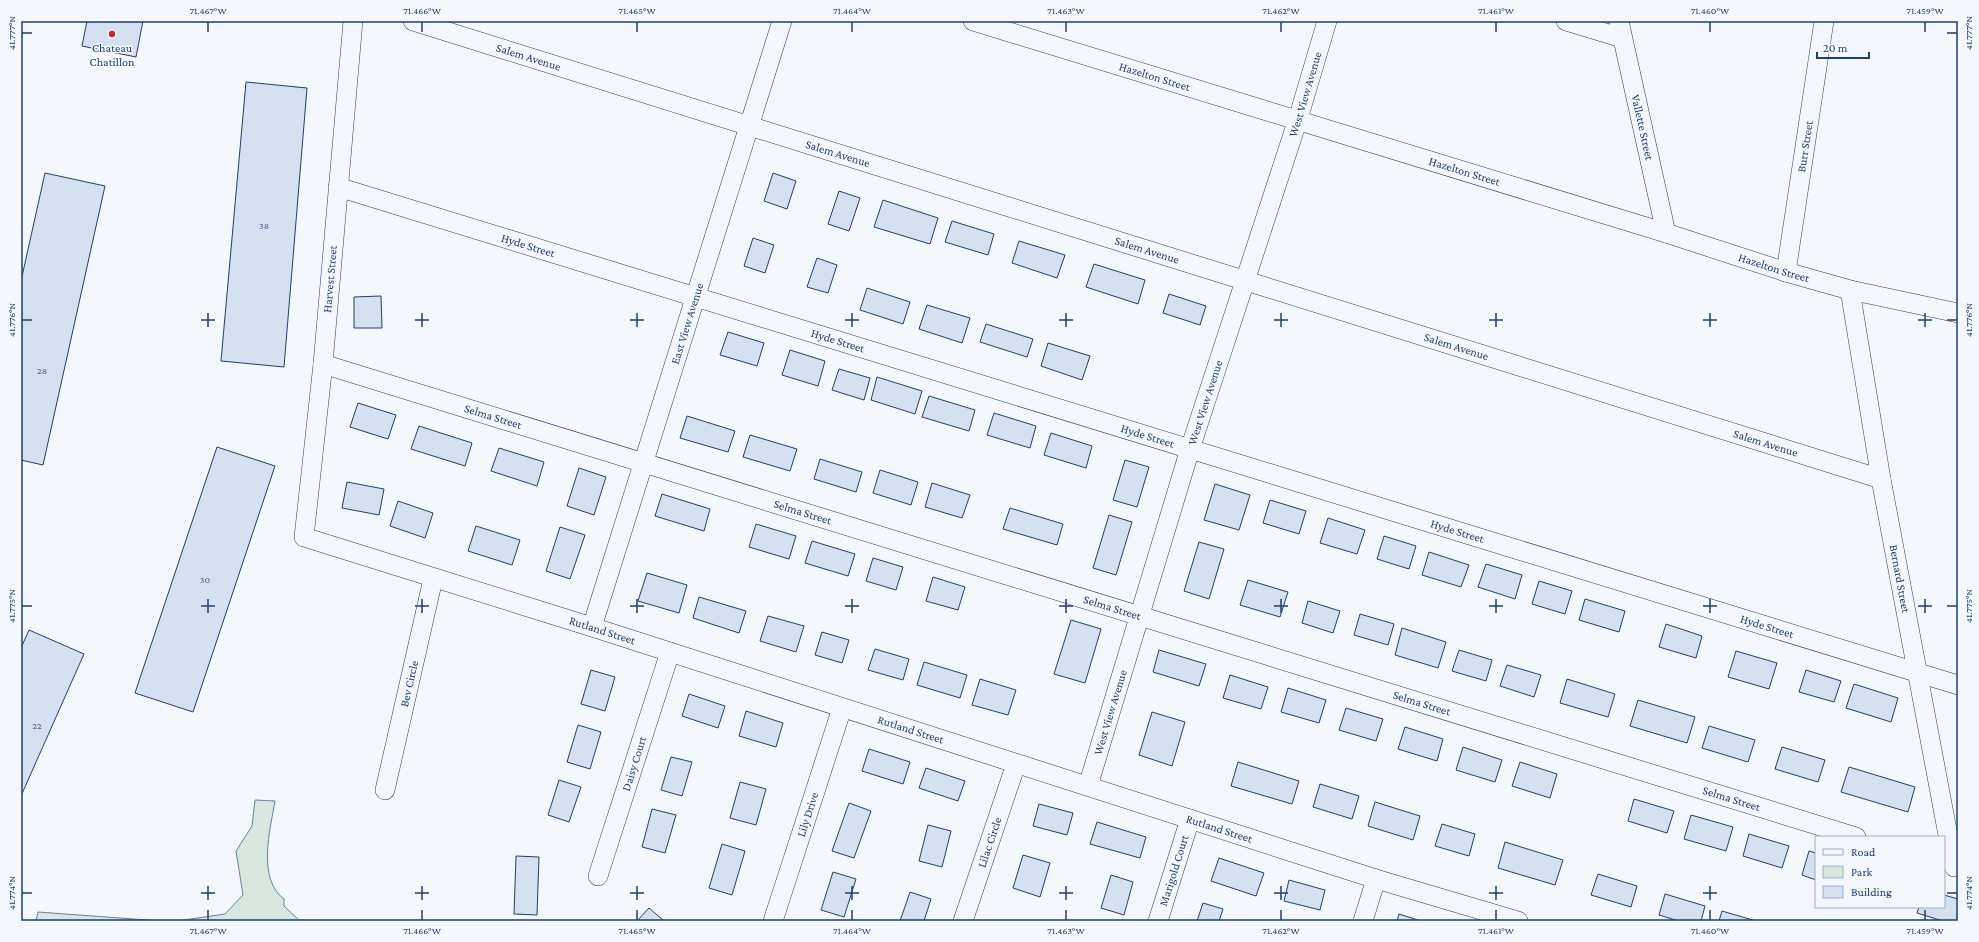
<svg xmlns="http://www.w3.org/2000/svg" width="1979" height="942" font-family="'Crimson Pro',serif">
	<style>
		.green { fill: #d7e8df; stroke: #687fa3 }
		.building { fill: #d5e0f0; stroke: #1d3f73 }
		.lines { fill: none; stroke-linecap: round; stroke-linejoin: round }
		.minor-casing { stroke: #1d3f73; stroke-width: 20 }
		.minor { stroke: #f4f7fb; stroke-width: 19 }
		.ticks { fill: none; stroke: #1d3f73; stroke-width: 1.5 }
		.poi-dot { fill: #c62828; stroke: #f4f7fb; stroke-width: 1.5 }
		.labels { text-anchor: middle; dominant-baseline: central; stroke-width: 3; stroke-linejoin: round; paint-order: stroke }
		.number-label { font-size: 10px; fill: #4b6792 }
		.poi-label { font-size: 12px; fill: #1d3f73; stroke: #f4f7fb }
		.street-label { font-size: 12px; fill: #1d3f73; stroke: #f4f7fb }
		.neatline { fill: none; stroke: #1d3f73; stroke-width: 1.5 }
		.ticks-label { font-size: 10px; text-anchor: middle; fill: #1d3f73 }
	</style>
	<rect width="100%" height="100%" fill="#f4f7fb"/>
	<path class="green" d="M255,800L275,801C270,830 257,879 284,899V906L300,921H177L225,914L243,895L236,851L252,826Z
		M38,912L161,921H36Z"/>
	<path class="building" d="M87,21H143L136,57L82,46Z
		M246,82L307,88L284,367L221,361Z
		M45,173L105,186L43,465L21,460V281Z
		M773,173L796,181L787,209L764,201Z
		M839,191L860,198L849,231L828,224Z
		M883,200L938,218L930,244L874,227Z
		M952,221L994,234L988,255L945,242Z
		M753,238L774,245L765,273L744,266Z
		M1019,241L1065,255L1057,278L1012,263Z
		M817,258L837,265L828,293L807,287Z
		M1094,264L1145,280L1138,304L1086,287Z
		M867,288L910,302L903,324L860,310Z
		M1169,294L1206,306L1200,325L1163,313Z
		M381,296L382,328H354V297Z
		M927,305L970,318L962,343L919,329Z
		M986,324L1033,339L1027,357L980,342Z
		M728,332L764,343L757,366L720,355Z
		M1048,343L1090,356L1082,380L1041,366Z
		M790,350L825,361L818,386L782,375Z
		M839,369L870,378L864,400L832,390Z
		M877,377L922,391L915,414L871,400Z
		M929,396L975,410L969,431L922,417Z
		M358,403L396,415L388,439L350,427Z
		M994,413L1036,426L1030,448L987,435Z
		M687,416L735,431L728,452L680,438Z
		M419,426L472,443L465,466L411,449Z
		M1051,433L1092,446L1086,468L1044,455Z
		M750,435L797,449L790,471L743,457Z
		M217,447L275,466L193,712L135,693Z
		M499,448L544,462L537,486L491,471Z
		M820,459L862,472L856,492L814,479Z
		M1125,460L1149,467L1137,507L1113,500Z
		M579,468L606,477L594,515L567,506Z
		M880,470L918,482L911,505L873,493Z
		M347,482L384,489L379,515L342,508Z
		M932,483L970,495L962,518L925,507Z
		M1215,484L1250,495L1239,530L1204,520Z
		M662,494L710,509L704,531L655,516Z
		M1270,500L1306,511L1299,534L1263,523Z
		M398,501L433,513L425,538L390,526Z
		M1010,508L1063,524L1057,545L1003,529Z
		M1109,515L1132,522L1116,575L1093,568Z
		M1328,518L1365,530L1357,554L1320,543Z
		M756,524L796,536L789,559L749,547Z
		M476,526L520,540L512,565L468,551Z
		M560,527L585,535L570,579L546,571Z
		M1384,536L1416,546L1409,569L1377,559Z
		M812,541L855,554L848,576L805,563Z
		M1199,542L1224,549L1209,599L1184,591Z
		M1429,552L1469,565L1461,587L1422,575Z
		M873,558L903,567L896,590L866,581Z
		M1486,564L1522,575L1515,599L1478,587Z
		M647,573L687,585L679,613L638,601Z
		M933,577L965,587L958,610L926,601Z
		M1248,580L1288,592L1280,617L1240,605Z
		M1539,581L1572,591L1565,614L1532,604Z
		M699,597L746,611L739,633L693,618Z
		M1585,599L1625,611L1619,632L1579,620Z
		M1308,601L1340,611L1333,633L1302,623Z
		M1360,614L1394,624L1388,645L1354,635Z
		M768,616L804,626L796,652L760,641Z
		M1071,620L1101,629L1085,683L1054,674Z
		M1666,624L1702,636L1696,658L1659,647Z
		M1402,628L1446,642L1438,668L1395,655Z
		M29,630L84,654L21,796V648Z
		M822,632L849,640L842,663L815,655Z
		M875,649L909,659L903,680L868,670Z
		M1159,650L1206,664L1199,686L1153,672Z
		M1459,650L1492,660L1486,681L1452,671Z
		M1736,651L1777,663L1769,689L1728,677Z
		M924,662L967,675L960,698L917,685Z
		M1507,665L1541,675L1534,697L1500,686Z
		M591,670L615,677L605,711L581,704Z
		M1806,670L1841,681L1834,702L1799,692Z
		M1230,675L1268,687L1261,709L1223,698Z
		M980,679L1016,690L1008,715L972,705Z
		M1567,679L1615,694L1608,717L1560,703Z
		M1854,684L1898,698L1891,722L1846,708Z
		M1288,688L1326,700L1319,723L1281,712Z
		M689,694L725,706L718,728L682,716Z
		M1638,700L1695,717L1687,743L1630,726Z
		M1346,708L1383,719L1376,741L1339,730Z
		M746,711L783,723L776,747L739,736Z
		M1152,712L1185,722L1172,766L1139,755Z
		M578,725L601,732L590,769L567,762Z
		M1709,726L1755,740L1748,762L1702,748Z
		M1405,727L1443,739L1437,761L1398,749Z
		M1463,747L1502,760L1495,782L1456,770Z
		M1782,747L1825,760L1818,782L1775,769Z
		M869,749L910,762L903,784L862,771Z
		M671,757L692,762L682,796L661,790Z
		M1238,762L1299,781L1292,804L1231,786Z
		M1520,762L1557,774L1550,798L1512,786Z
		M1849,767L1915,787L1908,812L1841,792Z
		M926,768L965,781L958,801L919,788Z
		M559,780L581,787L569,822L548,815Z
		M740,782L766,789L756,825L730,818Z
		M1320,784L1359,796L1352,819L1313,807Z
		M1634,799L1674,811L1667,833L1628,821Z
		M1375,802L1420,816L1413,840L1368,826Z
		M849,803L871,811L854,858L832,851Z
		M1039,804L1073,813L1067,835L1033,826Z
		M652,809L676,815L665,853L642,847Z
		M1691,815L1733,827L1726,851L1684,839Z
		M1097,822L1146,837L1140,858L1090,844Z
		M1442,824L1475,834L1469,856L1435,846Z
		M928,825L951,831L942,867L919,861Z
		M1749,834L1789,846L1782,868L1743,856Z
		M1505,842L1563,860L1555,885L1498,868Z
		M722,844L745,851L732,895L709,888Z
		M1809,851L1816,853V880L1802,875Z
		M1023,855L1050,863L1040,897L1013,888Z
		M516,856L539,857L537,915L514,914Z
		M1219,858L1264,873L1256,896L1211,881Z
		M833,872L856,879L844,917L821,910Z
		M1598,874L1637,886L1631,907L1591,895Z
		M1111,875L1133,882L1124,915L1101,908Z
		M1289,880L1325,890L1320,910L1284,901Z
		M910,892L931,899L924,921H900Z
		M1665,894L1705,906L1701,921H1679L1659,915Z
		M1944,895L1958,899L1957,921H1943L1917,913L1919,907H1944Z
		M1203,903L1223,909L1219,921H1197Z
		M649,908L664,921H637Z
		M1722,911L1756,921H1719Z
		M1399,914L1421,921H1397Z"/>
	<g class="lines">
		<g class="minor-casing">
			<g id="minor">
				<path id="s1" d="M353,21L323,364L304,537L592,627L1376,879L1518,921"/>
				<path id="s2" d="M413,21L1881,479"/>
				<path id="s3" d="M973,21L1666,233L1786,272L1850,290L1958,313"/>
				<path d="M1566,21L1622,38"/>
				<path id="s4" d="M1619,21L1666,233"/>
				<path id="s5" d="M338,187L1958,685"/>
				<path id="s6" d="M1786,272L1824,21"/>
				<path id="s7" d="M1850,290L1881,479L1954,867"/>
				<path id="s8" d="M323,364L1856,837"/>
				<path id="s9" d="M592,627L782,21"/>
				<path id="s10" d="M1088,786L1190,449L1298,119L1327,21"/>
				<path id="s11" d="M385,790L433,579"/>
				<path id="s12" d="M598,876L670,652"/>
				<path id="s13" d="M773,921L842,708"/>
				<path id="s14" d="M963,921L1016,764"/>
				<path id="s15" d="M1158,921L1190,819"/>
				<path d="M1363,921L1376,879"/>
			</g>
		</g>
		<use href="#minor" class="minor"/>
	</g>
	<path class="ticks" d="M208,22V32M422,22V32M637,22V32M852,22V32M1066,22V32M1281,22V32M1496,22V32M1710,22V32M1925,22V32M22,33H32M1947,33H1957M208,313V327M422,313V327M637,313V327M852,313V327M1066,313V327M1281,313V327M1496,313V327M1710,313V327M1925,313V327M22,320H32M201,320H215M415,320H429M630,320H644M845,320H859M1059,320H1073M1274,320H1288M1489,320H1503M1703,320H1717M1918,320H1932M1947,320H1957M208,599V613M422,599V613M637,599V613M852,599V613M1066,599V613M1281,599V613M1496,599V613M1710,599V613M1925,599V613M22,606H32M201,606H215M415,606H429M630,606H644M845,606H859M1059,606H1073M1274,606H1288M1489,606H1503M1703,606H1717M1918,606H1932M1947,606H1957M208,886V900M422,886V900M637,886V900M852,886V900M1066,886V900M1281,886V900M1496,886V900M1710,886V900M22,893H32M201,893H215M415,893H429M630,893H644M845,893H859M1059,893H1073M1274,893H1288M1489,893H1503M1703,893H1717M1947,893H1957M208,910V920M422,910V920M637,910V920M852,910V920M1066,910V920M1281,910V920M1496,910V920M1710,910V920M1925,910V920"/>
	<circle class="poi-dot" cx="112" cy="34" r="4"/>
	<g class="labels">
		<g class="number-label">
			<text x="264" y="225">38</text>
			<text x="42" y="370">28</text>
			<text x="205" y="579">30</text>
			<text x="37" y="725">22</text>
		</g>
		<g class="poi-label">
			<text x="112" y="48">Chateau<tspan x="112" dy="14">Chatillon</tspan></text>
		</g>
		<g class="street-label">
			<text stroke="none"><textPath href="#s2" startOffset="121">Salem Avenue</textPath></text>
			<text stroke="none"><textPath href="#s3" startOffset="190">Hazelton Street</textPath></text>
			<text stroke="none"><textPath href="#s10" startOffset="725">West View Avenue</textPath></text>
			<text stroke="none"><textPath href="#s4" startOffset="109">Vallette Street</textPath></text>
			<text stroke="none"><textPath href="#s6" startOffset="127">Burr Street</textPath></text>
			<text stroke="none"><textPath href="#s2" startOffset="445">Salem Avenue</textPath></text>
			<text stroke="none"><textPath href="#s3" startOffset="514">Hazelton Street</textPath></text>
			<text stroke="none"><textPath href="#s5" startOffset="199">Hyde Street</textPath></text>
			<text stroke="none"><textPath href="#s2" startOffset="769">Salem Avenue</textPath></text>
			<text stroke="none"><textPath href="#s3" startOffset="838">Hazelton Street</textPath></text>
			<text transform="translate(330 279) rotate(-85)">Harvest Street</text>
			<text stroke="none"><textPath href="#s9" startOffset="318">East View Avenue</textPath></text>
			<text stroke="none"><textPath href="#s5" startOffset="523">Hyde Street</textPath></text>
			<text stroke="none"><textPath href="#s2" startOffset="1093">Salem Avenue</textPath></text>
			<text stroke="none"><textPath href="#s10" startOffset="401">West View Avenue</textPath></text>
			<text stroke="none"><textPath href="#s8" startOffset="178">Selma Street</textPath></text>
			<text stroke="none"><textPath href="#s5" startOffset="847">Hyde Street</textPath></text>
			<text stroke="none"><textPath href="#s2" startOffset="1417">Salem Avenue</textPath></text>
			<text stroke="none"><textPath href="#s8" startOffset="502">Selma Street</textPath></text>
			<text stroke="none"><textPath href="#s5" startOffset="1171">Hyde Street</textPath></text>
			<text stroke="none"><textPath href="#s7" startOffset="293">Bernard Street</textPath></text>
			<text stroke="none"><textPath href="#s8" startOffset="826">Selma Street</textPath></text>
			<text stroke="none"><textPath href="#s5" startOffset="1495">Hyde Street</textPath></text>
			<text stroke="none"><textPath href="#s1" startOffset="831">Rutland Street</textPath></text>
			<text stroke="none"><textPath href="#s11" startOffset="109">Bev Circle</textPath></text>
			<text stroke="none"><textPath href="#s8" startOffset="1150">Selma Street</textPath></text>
			<text stroke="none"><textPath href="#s10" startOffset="77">West View Avenue</textPath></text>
			<text stroke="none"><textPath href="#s1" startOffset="1155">Rutland Street</textPath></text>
			<text stroke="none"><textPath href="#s12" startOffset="118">Daisy Court</textPath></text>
			<text stroke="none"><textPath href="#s8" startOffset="1474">Selma Street</textPath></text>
			<text stroke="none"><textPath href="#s13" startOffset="112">Lily Drive</textPath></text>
			<text stroke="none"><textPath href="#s1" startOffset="1479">Rutland Street</textPath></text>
			<text stroke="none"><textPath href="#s14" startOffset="83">Lilac Circle</textPath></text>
			<text stroke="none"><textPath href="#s15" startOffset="53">Marigold Court</textPath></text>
		</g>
	</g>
	<rect width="1979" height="942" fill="none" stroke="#f4f7fb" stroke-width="44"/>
	<rect x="1815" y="836" width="130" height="72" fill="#f4f7fb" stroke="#9eadc5"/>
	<rect x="1823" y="849" width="20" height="6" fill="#f4f7fb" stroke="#9eadc5"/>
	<text x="1851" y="856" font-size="12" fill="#1d3f73">Road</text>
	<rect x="1823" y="866" width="20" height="12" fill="#d7e8df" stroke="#9eadc5"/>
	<text x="1851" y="876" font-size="12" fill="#1d3f73">Park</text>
	<rect x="1823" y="886" width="20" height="12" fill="#d5e0f0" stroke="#9eadc5"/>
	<text x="1851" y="896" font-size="12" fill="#1d3f73">Building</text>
	<path d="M1817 52v6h52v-6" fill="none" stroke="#1d3f73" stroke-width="2"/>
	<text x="1823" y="52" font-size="12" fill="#1d3f73" stroke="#f4f7fb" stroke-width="3" paint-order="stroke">20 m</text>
	<rect x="22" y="22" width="1935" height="898" class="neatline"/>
	<g class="ticks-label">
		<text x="208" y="14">71.467°W</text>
		<text x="422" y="14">71.466°W</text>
		<text x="637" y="14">71.465°W</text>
		<text x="852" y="14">71.464°W</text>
		<text x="1066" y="14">71.463°W</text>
		<text x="1281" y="14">71.462°W</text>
		<text x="1496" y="14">71.461°W</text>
		<text x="1710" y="14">71.460°W</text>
		<text x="1925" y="14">71.459°W</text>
		<text transform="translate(11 33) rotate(-90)" y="4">41.777°N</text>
		<text transform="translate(1968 33) rotate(-90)" y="4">41.777°N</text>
		<text transform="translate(11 320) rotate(-90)" y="4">41.776°N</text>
		<text transform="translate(1968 320) rotate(-90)" y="4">41.776°N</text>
		<text transform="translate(11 606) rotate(-90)" y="4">41.775°N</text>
		<text transform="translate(1968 606) rotate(-90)" y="4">41.775°N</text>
		<text transform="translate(11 893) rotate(-90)" y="4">41.774°N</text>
		<text transform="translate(1968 893) rotate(-90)" y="4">41.774°N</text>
		<text x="208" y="934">71.467°W</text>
		<text x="422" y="934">71.466°W</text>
		<text x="637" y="934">71.465°W</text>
		<text x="852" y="934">71.464°W</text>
		<text x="1066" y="934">71.463°W</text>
		<text x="1281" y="934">71.462°W</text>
		<text x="1496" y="934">71.461°W</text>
		<text x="1710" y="934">71.460°W</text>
		<text x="1925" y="934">71.459°W</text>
	</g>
</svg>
